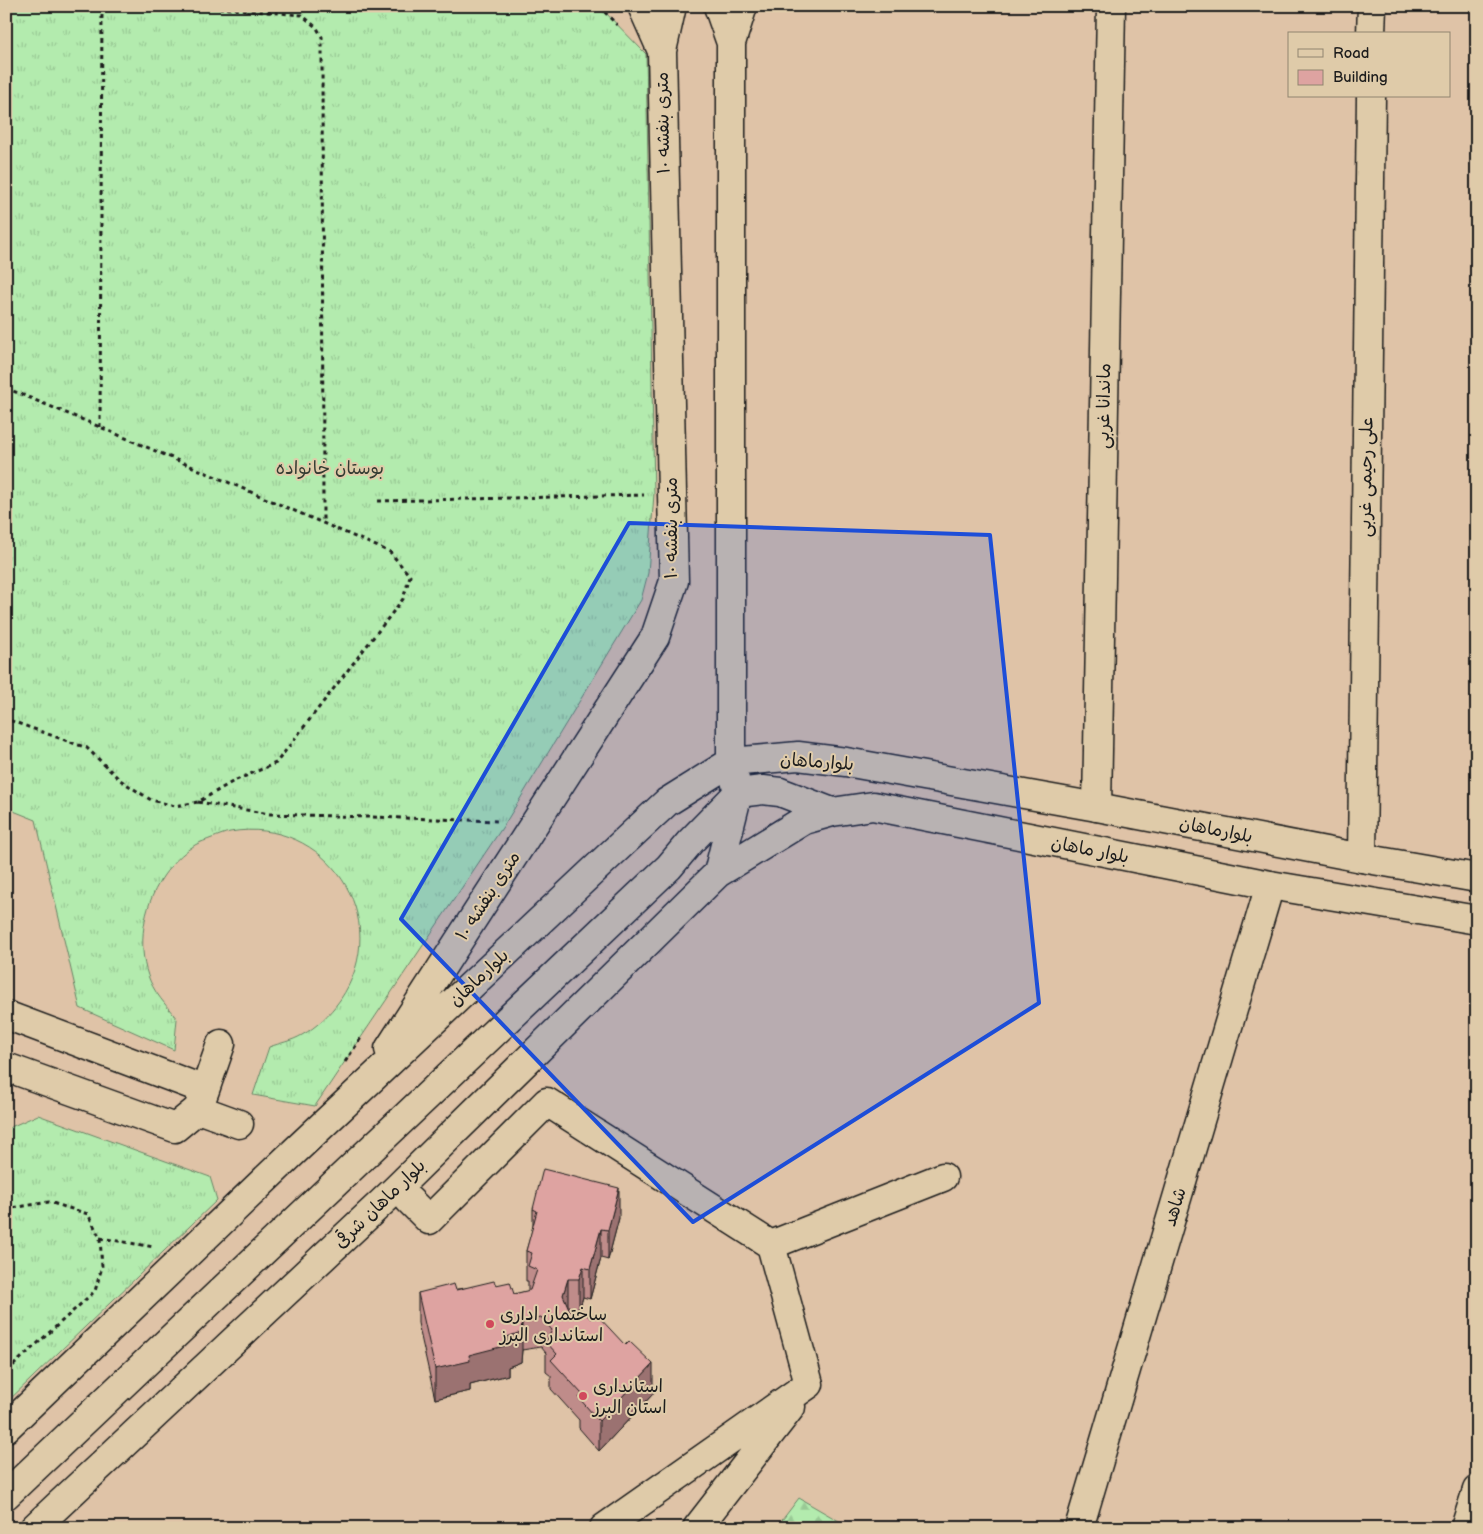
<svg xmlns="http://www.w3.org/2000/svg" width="1483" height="1534" font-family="'Balsamiq Sans','Playpen Sans Arabic',sans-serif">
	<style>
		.grass { fill: url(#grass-tufts); stroke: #688465 }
		.forest { fill: url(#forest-firs); stroke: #688465 }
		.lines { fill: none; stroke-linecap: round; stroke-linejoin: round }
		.minor-casing { stroke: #1c1c1c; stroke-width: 31 }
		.major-casing { stroke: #1c1c1c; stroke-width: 31 }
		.path { stroke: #1c1c1c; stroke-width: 3; stroke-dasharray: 4 4; stroke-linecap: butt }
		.minor { stroke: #dfcba9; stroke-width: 28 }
		.major { stroke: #dfcba9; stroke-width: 28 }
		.wall { fill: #bf8c8a; stroke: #1c1c1c }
		.shaded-wall { fill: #9b7271; stroke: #1c1c1c }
		.building { fill: #dea3a1; stroke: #1c1c1c }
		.marked { fill: #1d4ed8; fill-opacity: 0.2; stroke: #1d4ed8; stroke-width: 4; stroke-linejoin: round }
		.poi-dot { fill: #d1495b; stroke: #dfcba9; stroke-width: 2 }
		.labels { text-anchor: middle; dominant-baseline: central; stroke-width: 4; stroke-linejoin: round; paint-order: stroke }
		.street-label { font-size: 18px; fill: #1c1c1c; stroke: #dfcba9 }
		.park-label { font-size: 18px; fill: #333b32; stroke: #dfcba9 }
		.poi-label { font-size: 18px; fill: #1c1c1c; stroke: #dfcba9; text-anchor: start }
	</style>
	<defs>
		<pattern id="grass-tufts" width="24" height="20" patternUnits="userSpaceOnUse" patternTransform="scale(1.25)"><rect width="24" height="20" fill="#b3ebae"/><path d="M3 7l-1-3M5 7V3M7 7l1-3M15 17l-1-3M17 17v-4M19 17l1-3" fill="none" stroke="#99c995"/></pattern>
		<pattern id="forest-firs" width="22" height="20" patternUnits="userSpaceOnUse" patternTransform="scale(1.25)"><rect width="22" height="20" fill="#b3ebae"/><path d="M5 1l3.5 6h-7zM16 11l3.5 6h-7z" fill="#99c995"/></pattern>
	</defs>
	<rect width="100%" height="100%" fill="#dfc3a7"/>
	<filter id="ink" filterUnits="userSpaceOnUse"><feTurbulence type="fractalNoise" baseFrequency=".02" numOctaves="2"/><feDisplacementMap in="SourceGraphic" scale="10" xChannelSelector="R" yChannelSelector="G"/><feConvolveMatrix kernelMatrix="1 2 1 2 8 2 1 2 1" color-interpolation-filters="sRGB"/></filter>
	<g filter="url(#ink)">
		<path class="grass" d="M6,6H599L646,54L654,494L648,573L641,600L506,822L315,1106L253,1095L269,1047C280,1043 292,1041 302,1035C317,1027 330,1014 340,1000C396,919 326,815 230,832C224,833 218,836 212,838C207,840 200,842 195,845C176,857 160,877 152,897C140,926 138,964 156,992C162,1001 170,1010 177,1019L174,1050L80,1008L36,820L6,808Z
			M38,1115L210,1177L217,1200L6,1403V1129Z"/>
		<path class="forest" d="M799,1498L851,1528H776Z"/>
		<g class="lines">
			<g class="minor-casing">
				<path id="minor" d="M1371,34L1372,6
					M1097,807L1111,6
					M1362,858L1371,96
					M6,1015L205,1090L198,1109L239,1124
					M6,1067L175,1128L198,1109
					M205,1090L221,1044
					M409,1200L429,1220L547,1102L771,1245L943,1177
					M771,1245L809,1384
					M604,1528L809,1384
					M697,1528L791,1407
					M1079,1528L1270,885
					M1465,1528L1477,1490"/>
			</g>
			<g class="major-casing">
				<path id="major" d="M718,6L731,43
					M662,51L672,6
					M718,873L738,793L731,762V43L743,6
					M389,1049L655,637L674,581L662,51L642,6
					M6,1428L296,1150L610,855L667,802L731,762L798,756L846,762L1097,807L1362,858L1477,878
					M6,1495L669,867L690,842L738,793L763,790L780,792L832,812
					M34,1528L395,1190L718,873L804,820L832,812L873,806L1270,885L1477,920"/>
			</g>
			<path class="path" d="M195,6L302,15L317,28L322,37L323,523
				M599,6L617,25
				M6,388L100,427L390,552L410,576L403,599L276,763L234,781L198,802L175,806L151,800L120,780L87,748L6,719
				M100,427L102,6
				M378,501L644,495
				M198,802L270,814L501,821
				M345,1062L361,1038
				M6,1209L49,1202L88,1214L100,1238L102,1267L95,1291L6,1372
				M100,1238L154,1247"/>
			<use href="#minor" class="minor"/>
			<use href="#major" class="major"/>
		</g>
		<path class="wall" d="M533,1209L619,1218L608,1260L601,1258L590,1299L583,1297L580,1308L653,1394L599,1451L579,1428V1420L551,1389V1376L546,1372V1353L541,1347L522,1350L521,1362L508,1367V1375L470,1385V1391L435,1399L418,1323V1293L496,1285L514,1294L528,1291V1281H526V1251L533,1227Z"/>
		<path class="shaded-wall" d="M619,1188V1218L608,1260V1230Z
			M601,1229V1258L590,1299V1269Z
			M583,1267V1297L579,1309V1279Z
			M568,1279V1309L563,1295Z
			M522,1321V1350L521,1362L508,1367V1375L470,1385V1391L435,1399V1369L469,1355L507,1337Z
			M653,1364V1394L599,1451V1421Z"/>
		<path class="building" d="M543,1169L619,1188L608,1230L601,1229L590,1269L583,1267L579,1279H568L563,1295L570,1311L580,1308L591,1319L596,1314L625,1345L629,1341L653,1364L599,1421L579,1398L582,1394L551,1360L557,1354L546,1342L552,1330L541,1317L522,1321L521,1332L507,1337L508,1345L469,1355L470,1361L435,1369L418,1293L454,1284L456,1290L494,1281L496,1285L510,1282L514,1294L530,1290L537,1270L528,1266L532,1253L526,1251L537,1211L533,1209Z"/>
	</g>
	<path class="marked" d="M629,523L990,535L1039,1003L693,1222L401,919Z"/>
	<g class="poi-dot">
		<circle cx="490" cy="1324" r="5"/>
		<circle cx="583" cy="1396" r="5"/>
	</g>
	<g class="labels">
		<g class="street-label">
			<text transform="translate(663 123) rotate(-91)">۱۰ متری بنفشه</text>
			<text transform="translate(1104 406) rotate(-89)">ماندانا غربی</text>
			<text transform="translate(1366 477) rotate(-89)">علی رحیمی غربی</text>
			<text transform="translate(671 528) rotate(-90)">۱۰ متری بنفشه</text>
			<text transform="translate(817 762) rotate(4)">بلوارماهان</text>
			<text transform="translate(1216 830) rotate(11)">بلوارماهان</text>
			<text transform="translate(1090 850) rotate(11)">بلوار ماهان</text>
			<text transform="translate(488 896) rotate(-57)">۱۰ متری بنفشه</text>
			<text transform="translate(479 978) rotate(-43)">بلوارماهان</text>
			<text transform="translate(380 1204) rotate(-44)">بلوار ماهان شرقی</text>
			<text transform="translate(1175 1207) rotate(-73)">شاهد</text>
		</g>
		<g class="park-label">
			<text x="330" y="468">بوستان خانواده</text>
		</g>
		<g class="poi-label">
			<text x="500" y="1314">ساختمان اداری<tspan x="500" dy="21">استانداری البرز</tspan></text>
			<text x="593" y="1386">استانداری<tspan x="593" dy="21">استان البرز</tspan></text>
		</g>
	</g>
	<rect width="1483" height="1534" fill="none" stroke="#dfcba9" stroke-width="25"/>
	<rect x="12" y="12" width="1458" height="1509" fill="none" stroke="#1c1c1c" stroke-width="2" filter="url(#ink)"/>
	<rect x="1288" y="32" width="162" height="65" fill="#dfcba9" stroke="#918571"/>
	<rect x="1298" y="49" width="25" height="8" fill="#dfcba9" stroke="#918571"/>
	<text x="1333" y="58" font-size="15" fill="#1c1c1c">Road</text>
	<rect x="1298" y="70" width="25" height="15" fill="#dea3a1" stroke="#918571"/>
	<text x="1333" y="82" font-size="15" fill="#1c1c1c">Building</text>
</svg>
